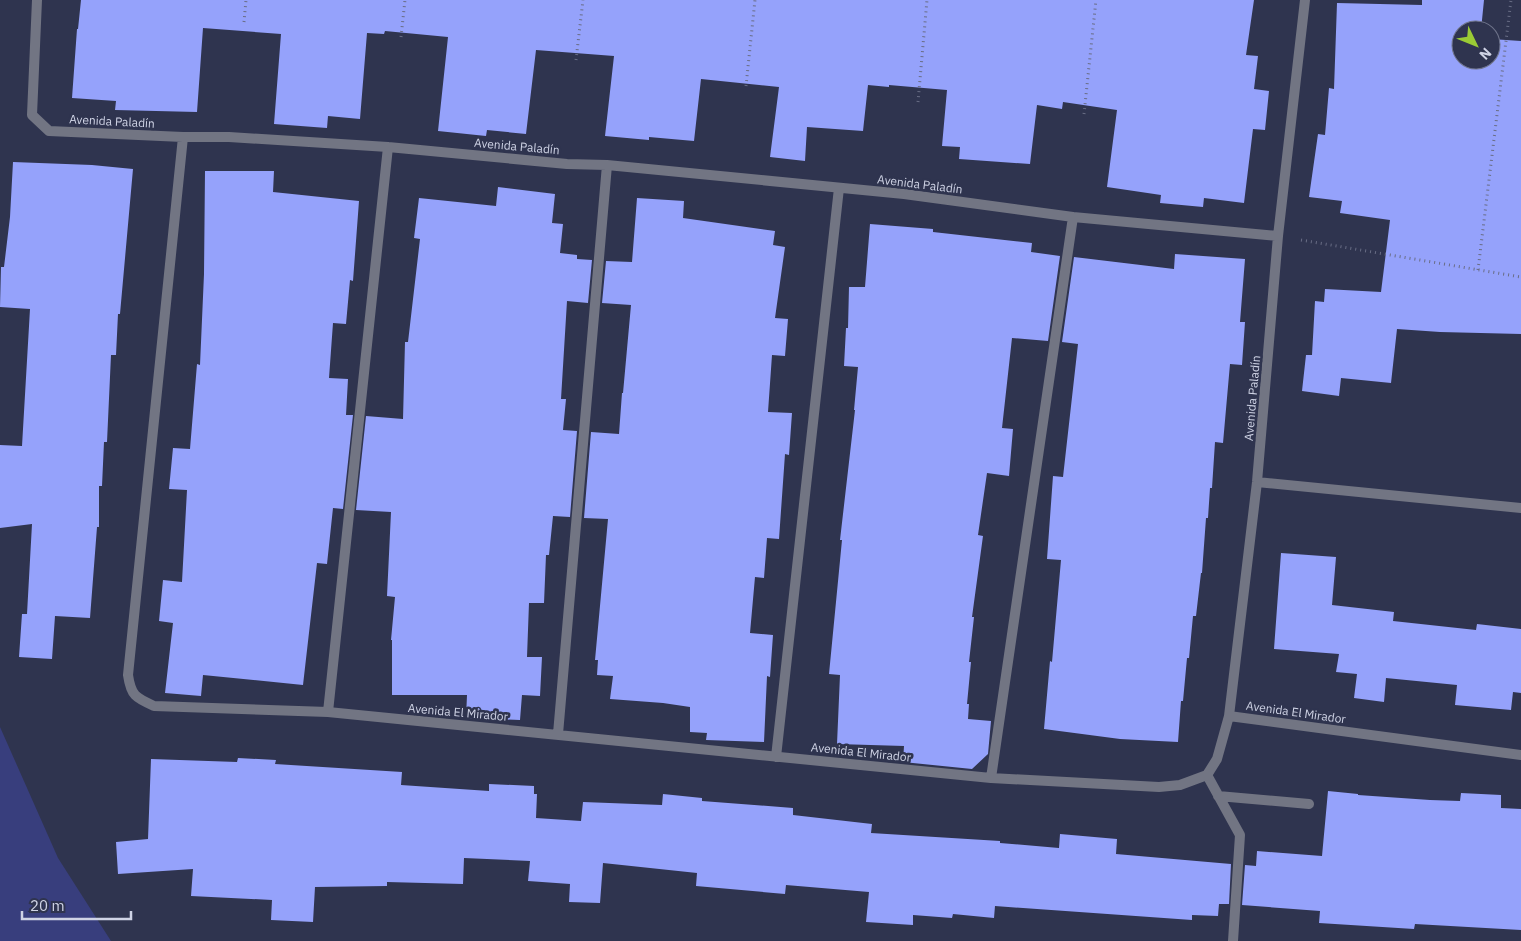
<svg xmlns="http://www.w3.org/2000/svg" width="1521" height="941" font-family="'IBM Plex Sans',sans-serif">
	<style>
		.green { fill: #383e7d }
		.building { fill: #95a2fb }
		.lines { fill: none; stroke-linecap: round; stroke-linejoin: round }
		.path { stroke: #696d85; stroke-width: 3; stroke-dasharray: 1 4; stroke-linecap: butt }
		.service { stroke: #727583; stroke-width: 10 }
		.minor { stroke: #727583; stroke-width: 10 }
		.labels { text-anchor: middle; dominant-baseline: central; stroke-width: 5; stroke-linejoin: round; paint-order: stroke }
		.street-label { font-size: 12px; fill: #cfd3e5; stroke: #2f344f }
	</style>
	<rect width="100%" height="100%" fill="#2f344f"/>
	<path class="green" d="M0,727L58,858L111,941H0Z"/>
	<path class="building" d="M81,0H1254L1246,55L1258,56L1254,89L1269,91L1265,130L1253,129L1244,203L1204,198L1203,207L1160,203L1161,195L1107,187L1117,110L1063,102L1062,109L1037,105L1030,164L959,159L960,147L942,146L947,90L889,85V87L868,85L863,131L807,127L805,161L770,157L779,87L701,79L694,141L649,137V140L605,136L614,56L536,50L526,134L487,130L486,136L438,131L448,37L385,31L384,34L367,33L360,119L328,116L327,128L274,124L281,34L203,28L197,112L115,110L116,101L72,98L77,29H78Z
		M1422,0H1484L1481,30H1461V60H1491V39L1521,41V334L1440,332L1397,329L1391,383L1341,378L1339,396L1302,391L1306,355H1312L1315,301L1324,302L1325,289L1381,292L1390,220L1340,213L1342,201L1309,197L1318,134L1325,135L1329,88L1334,89L1337,3L1422,5Z
		M13,162L92,165L133,169L120,314H118L116,355H111L107,442H104L102,486H99V527H97L90,618L55,616L52,659L19,657L22,614H27L32,524L0,528V445L22,446L30,309L0,307L1,267H4L10,217Z
		M205,171H274L273,192L359,201L353,281L350,280L346,324L333,323L329,378L348,379L346,415H353L343,509L333,508L327,564L317,563L303,685L203,675L201,696L165,693L173,623L159,621L163,580L182,582L187,490L169,489L173,448L190,449L197,364L200,365L204,274Z
		M498,187L555,194L552,223L563,224L560,253L577,255V259L592,260L588,303L567,301L561,399H566L563,430L577,431L570,517L553,516L549,555H546L544,603H529L527,657H542L540,696L522,695L520,720L466,718L467,695H392V640H391L395,597L387,596L391,512L356,510L366,416L403,419L405,342H408L420,239L414,238L419,198L496,206Z
		M637,198L684,201L683,218L775,231L773,245L785,247L775,318L788,319L785,356L772,355L768,412L792,413L789,455L785,454L779,539L767,538L764,578L755,577L750,633L773,635L770,677L767,676L764,742L706,740L707,733L690,732V707L663,703L610,699L613,676L597,675L598,660H595L608,519L584,518L591,432L619,434L622,393H623L631,305L602,303L606,261L632,262Z
		M870,224L933,229V232L1032,243L1031,252L1060,256L1048,341L1012,338L1002,428L1013,429L1009,476L987,473L978,535L983,536L972,617H974L969,662H971L967,704H969L968,719L991,721L988,754L972,769L903,762L904,746L837,744L840,675L829,674L842,540H840L855,410H854L858,367L844,366L846,328H848L849,287H865Z
		M1175,254L1245,259L1240,322H1245L1242,365L1230,364L1223,443L1215,442L1212,488H1210L1208,518H1206L1202,573H1201L1196,616H1193L1189,658H1187L1183,701H1181L1178,742L1120,739L1044,729L1050,661L1052,662L1061,560L1047,559L1053,476L1063,477L1078,344L1062,342L1074,257L1174,269Z
		M1281,553L1336,557L1332,605L1394,612L1393,621L1476,630L1477,624L1521,629V693L1513,692L1511,710L1455,705L1457,685L1386,678L1384,702L1354,698L1357,674L1336,672L1339,654L1274,649Z
		M238,758L276,760L275,764L402,772L401,785L489,791V784L534,786V794H537L536,818L581,821L583,802L662,805L663,794L702,798V801L793,808V815L872,824L871,833L1000,841V843L1059,848L1060,834L1117,839L1116,854L1231,864L1229,904H1219L1218,916L1192,915V920L995,906L994,918L953,914L952,918L913,915V925L866,922L869,892L786,885L785,894L696,886L697,873L603,863L600,903L569,902L570,884L528,881L530,861L464,858L463,884L387,882V886L315,887L313,922L271,920L272,900L191,896L193,869L118,874L116,842L148,839L151,759L237,762Z
		M1328,791L1358,794V795L1430,800L1460,801L1461,793L1501,795V808L1521,809V930L1415,924L1414,929L1319,923L1320,911L1242,905L1245,865L1256,866L1257,851L1322,856Z"/>
	<g class="lines">
		<path class="path" d="M244,22L246,0
			M401,37L405,0
			M576,60L583,0
			M746,86L755,0
			M918,102L927,0
			M1084,114L1096,0
			M1301,240L1521,277
			M1478,270L1511,0"/>
		<path class="service" d="M1207,775L1240,835L1233,941
			M1218,796L1309,804"/>
		<path class="minor" d="M37,0L32,115L49,131L183,137H229L388,147L567,164L607,165L904,194L1073,217L1278,236
			M183,137L128,675C131,696 136,698 154,706L328,712L991,778L1159,787L1180,785L1207,775L1217,759L1229,716L1257,482L1278,236L1305,0
			M1257,482L1521,508
			M328,712L388,147
			M1229,716L1521,755
			M558,734L607,165
			M776,757L839,188
			M991,778L1073,217"/>
	</g>
	<g class="labels">
		<g class="street-label">
			<text transform="translate(112 121) rotate(3)">Avenida Paladín</text>
			<text transform="translate(517 146) rotate(5)">Avenida Paladín</text>
			<text transform="translate(920 184) rotate(7)">Avenida Paladín</text>
			<text transform="translate(1252 398) rotate(-85)">Avenida Paladín</text>
			<text transform="translate(458 712) rotate(5)">Avenida El Mirador</text>
			<text transform="translate(1296 712) rotate(8)">Avenida El Mirador</text>
			<text transform="translate(861 752) rotate(6)">Avenida El Mirador</text>
		</g>
	</g>
	<g transform="translate(1476 45) rotate(133)"><circle r="24" fill="#2f344f" stroke="#6f748b"/>
	<path d="M0-4L9 19L0 12L-9 19Z" fill="#9acb35"/>
	<text y="-8" font-size="14" font-weight="bold" text-anchor="middle" fill="#cfd3e5">N</text>
	</g>
	<path d="M22 911v8h109v-8" fill="none" stroke="#cfd3e5" stroke-width="2.5"/>
	<text x="30" y="911" font-size="15" fill="#cfd3e5" stroke="#2f344f" stroke-width="4" paint-order="stroke">20 m</text>
</svg>
